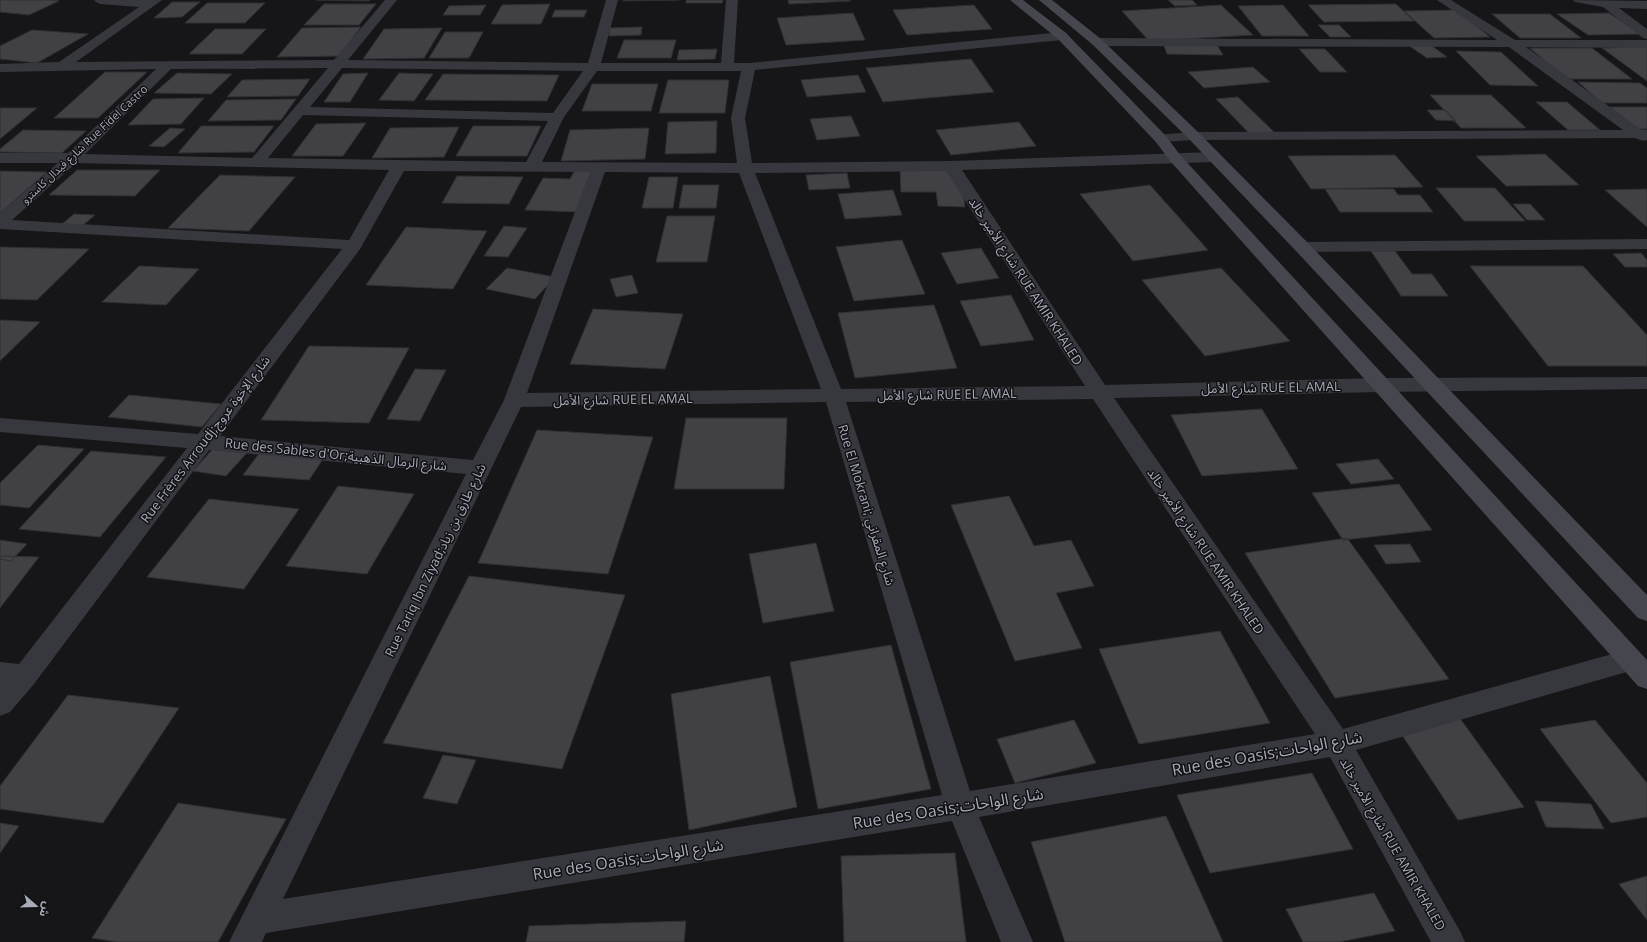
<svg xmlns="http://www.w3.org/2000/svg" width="1647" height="942" font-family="'Open Sans','Noto Sans Arabic',sans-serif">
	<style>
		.building { fill: #404045; stroke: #303034 }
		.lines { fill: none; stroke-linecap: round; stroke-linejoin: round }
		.minor { fill: #37373e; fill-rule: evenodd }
		.secondary { fill: #45464e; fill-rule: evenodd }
		.labels { text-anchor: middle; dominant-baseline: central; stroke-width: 3; stroke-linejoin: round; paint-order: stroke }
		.far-street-label { font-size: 11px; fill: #a7aab9; stroke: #111113 }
		.street-label { font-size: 13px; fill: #a7aab9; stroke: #111113 }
		.near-street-label { font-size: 16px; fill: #a7aab9; stroke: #111113 }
	</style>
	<rect width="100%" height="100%" fill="#161618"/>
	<path class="building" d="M0,0H52L59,1L29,15L0,12Z
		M316,0H370L369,1Z
		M623,0H679L623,1Z
		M686,0H723L722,3H686Z
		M788,0H850V1L789,4Z
		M1168,0H1192L1197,5L1175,6Z
		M172,2H200L182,17L154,18Z
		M207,3H265L245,23H185Z
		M324,4H376L359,25H304Z
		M550,4L541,24H491L502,5Z
		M1396,4L1414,21L1324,22L1308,5Z
		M486,5L480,15H443L449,6Z
		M974,5L992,29L907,35L893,10Z
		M1221,5L1253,35L1149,41L1122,11Z
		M1283,5L1309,36H1262L1238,6Z
		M555,10H587L584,17H552Z
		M1457,10L1490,37L1434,38L1404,11Z
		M853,13L865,40L786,45L777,18Z
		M1609,13L1641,34L1588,35L1557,14Z
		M1492,14H1550L1581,38H1520Z
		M1318,25H1339L1351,37H1330Z
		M361,27L339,56L277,57L302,28Z
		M642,27L641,35L609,36L610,28Z
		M442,28L424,58L363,59L384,29Z
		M215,29H266L242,54H189Z
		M32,30L88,34L37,63L0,59V46Z
		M445,32H483L469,58H429Z
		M624,40H676L671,58H617Z
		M1163,43L1217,45L1223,55L1167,54Z
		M1428,43L1447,57L1427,58L1408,45Z
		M1647,47V81L1602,48Z
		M1530,48H1592L1632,79H1566Z
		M717,49L715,59L677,60L679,50Z
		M1299,49H1325L1347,72H1320Z
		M1456,51L1501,52L1538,86L1490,85Z
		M971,59L994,92L883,102L866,68Z
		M1253,67L1270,82L1204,88L1188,72Z
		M105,72H147L98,118H54Z
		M177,73L232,74L211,94L154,93Z
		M368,73L350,102H324L343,74Z
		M399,73L433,74L414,101L379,100Z
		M443,74L559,75L547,101L425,100Z
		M858,75L866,92L807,97L801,80Z
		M310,79L298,96L227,97L242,80Z
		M668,80H729L725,113H659Z
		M1578,82L1640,83L1647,88V103H1602Z
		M592,84H658L651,111H582Z
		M1430,95H1491L1526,128H1461Z
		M1238,97L1274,132L1250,134L1216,99Z
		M204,98L181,124L128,125L153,99Z
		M296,99L281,120L208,121L226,100Z
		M1536,102H1567L1600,130H1568Z
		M1610,107H1647V129H1636Z
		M0,108H37L0,139Z
		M1427,110H1446L1456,121L1436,120Z
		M851,116L860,136L817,140L810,119Z
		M717,121L716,153L665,154L668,122Z
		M1019,122L1036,146L951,155L936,130Z
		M366,123L343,156H292L316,124Z
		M201,126H274L254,152L178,153Z
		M473,126H541L527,156H456Z
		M459,127L444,157L372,158L390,128Z
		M170,128L185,129L164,147L149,146Z
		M649,128L645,159L561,161L570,130Z
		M23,130L86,131L62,153L0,152V149Z
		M1545,154L1579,185L1506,186L1476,156Z
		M1395,155L1423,187L1311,189L1288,156Z
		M900,169L956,170L963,191L965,207L938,206L936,192H901Z
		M77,170H160L135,196L49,195Z
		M575,170H599L578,212L525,210L543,178L570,179Z
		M0,171L47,172L0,213Z
		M847,173L850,188L809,190L806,175Z
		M220,175L295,177L249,231L168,228Z
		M457,176L523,177L509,204L442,203Z
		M649,177H678L673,208H642Z
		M683,185H719L716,208H679Z
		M1150,185L1208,250L1133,261L1080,194Z
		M1436,188H1495L1525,221H1464Z
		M1325,189H1394L1398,195H1420L1433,212H1340Z
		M1647,189V227L1605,190Z
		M893,190L902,215L845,219L838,194Z
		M1513,204H1530L1545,220H1527Z
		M74,214L95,215L82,226L62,224Z
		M667,216H715L707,262H656Z
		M504,226L527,228L508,257L484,256Z
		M406,227L487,231L453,289L366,285Z
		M902,240L925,294L854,301L836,247Z
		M0,247L89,249L37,300L0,299Z
		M981,248L999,278L957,284L941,253Z
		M1371,251H1395L1412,274H1432L1448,296H1401Z
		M1641,253L1647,260V267H1625L1613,254Z
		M139,266L199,269L166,305L102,302Z
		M1470,266H1583L1647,335V366H1548Z
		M507,268L555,277L535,299L486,289Z
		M1221,268L1290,341L1205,356L1142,280Z
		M632,275L638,293L616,297L610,279Z
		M1011,295L1034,340L981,346L960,301Z
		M934,305L957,368L855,378L838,313Z
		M593,309L683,314L665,369L570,364Z
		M0,320L40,322L0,361Z
		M309,346L409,348L369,423L261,420Z
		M415,369L446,370L420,421L387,419Z
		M129,395L221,404L202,427L108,417Z
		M1262,409L1298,469L1202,476L1171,415Z
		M686,418H787L784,489H674Z
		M537,430L653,437L608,574L478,563Z
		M220,441L253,446L226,476L193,471Z
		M38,445L84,449L29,508L0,505V483Z
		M91,451L166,457L100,537L19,529Z
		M261,451L325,456L309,480L243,475Z
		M1378,459L1394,479L1351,484L1336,464Z
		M1399,484L1432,530L1343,540L1312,493Z
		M338,486L414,494L367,574L286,566Z
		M1009,496L1034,546L1071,540L1094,586L1056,593L1082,648L1015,661L951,505Z
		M209,499L299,509L244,589L147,577Z
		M1347,538L1449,679L1335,698L1245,553Z
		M0,540L27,544L11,561L0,559Z
		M816,543L834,611L763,623L749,554Z
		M1410,544L1421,562L1386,564L1374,545Z
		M0,556L39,557L0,608Z
		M469,576L625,595L562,769L383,743Z
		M1220,631L1270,723L1139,744L1099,649Z
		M891,645L931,789L818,809L790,662Z
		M770,676L797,807L689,830L671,694Z
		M68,695L179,708L103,823L0,809V786Z
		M1459,717L1524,807L1458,820L1398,729Z
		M1074,720L1096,763L1015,783L997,739Z
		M1595,720L1647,783V817L1611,823L1540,729Z
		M443,755L476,760L457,804L423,798Z
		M1312,773L1353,849L1210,873L1177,795Z
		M1535,801L1591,804L1604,829L1546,827Z
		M178,803L286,819L218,942H117L92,938Z
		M1166,816L1223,942H1065L1031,842Z
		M0,823L19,826L0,853Z
		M955,853L966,942H844L841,856Z
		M1647,876V920L1619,884Z
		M1374,893L1395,931L1339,942H1303L1286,909Z
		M686,921L684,942H526L529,926Z"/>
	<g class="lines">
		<path class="minor" d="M94,0H162L76,62L334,60L385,0H397L348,60L588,63L606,0H618L601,63H721L726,0H738L734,63H749L1062,32L1066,33L1068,36L1066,39L1062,40L755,70L745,118L752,163L951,161L1214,152L1219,154L1222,157L1219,160L1214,162L962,170L1105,385L1380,378L1647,377V389L1380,392L1114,398L1343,729L1630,649L1639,652L1643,660L1639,668L1630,671L1356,750L1460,931L1465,942H1431L1330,757L979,817L1033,942H1001L952,821L266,933L262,942H229L466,474L209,450L34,684L10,712L0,716V662L19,664L187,448L0,432V418L198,434L342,249L0,229V213L58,163H0V153H68L156,69L0,72V64L59,62L139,7L100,4L96,2ZM328,68L252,158L85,154L171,69ZM342,68L583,71L553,113L310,107ZM597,71H741L731,118L737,163L542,162L564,117ZM303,115L548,121L526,162L268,158ZM76,163L389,170L349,240L12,220ZM404,171L590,172L504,400L473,460L220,436L360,249ZM946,171L1085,386L841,389L755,173ZM605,172L739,173L821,389L527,393ZM1093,399L1315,734L970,791L846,402ZM826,402L942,795L283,899L521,407Z
			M1437,0H1451L1515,40H1647V48L1526,47L1642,130H1647V140L1643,141L1635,138L1194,140L1160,142L1155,141L1153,138L1155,135L1194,132L1623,130L1509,47L1097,46L1093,45L1091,42L1093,39L1097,38L1497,40Z
			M1573,0L1647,1V9L1619,8L1647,29V39L1643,38L1603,7L1575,2Z
			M1647,239V249L1302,252L1296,251L1293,247L1296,243L1302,242Z"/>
		<path class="secondary" d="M1010,0H1023L1066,33L1165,135L1181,156L1647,660V689L1638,686L1171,162L1155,141L1058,39Z
			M1039,0H1052L1101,39L1199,133L1308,243L1647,595V621L1638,618L1296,251L1189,139L1093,45Z"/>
	</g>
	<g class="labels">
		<g class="far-street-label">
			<text transform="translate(84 144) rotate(-43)">شارع فيدال كاسترو Rue Fidel Castro</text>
		</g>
		<g class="street-label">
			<text transform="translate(1026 281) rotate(57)">شارع الأمير خالد RUE AMIR KHALED</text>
			<text transform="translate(1271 387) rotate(-1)">شارع الأمل RUE EL AMAL</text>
			<text transform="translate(947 394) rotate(-1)">شارع الأمل RUE EL AMAL</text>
			<text transform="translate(623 399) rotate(-1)">شارع الأمل RUE EL AMAL</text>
			<text transform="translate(205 439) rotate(-53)">Rue Frères Arroudj;شارع الإخوة عروج</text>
			<text transform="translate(336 454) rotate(6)">Rue des Sables d'Or;شارع الرمال الذهبية</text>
			<text transform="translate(867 505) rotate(73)">Rue El Mokrani; شارع المقراني</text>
			<text transform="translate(1206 551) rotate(56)">شارع الأمير خالد RUE AMIR KHALED</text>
			<text transform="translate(435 560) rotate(-64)">Rue Tariq Ibn Ziyad;شارع طارق بن زياد</text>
			<text transform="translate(1393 844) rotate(60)">شارع الأمير خالد RUE AMIR KHALED</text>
		</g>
		<g class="near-street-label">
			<text transform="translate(1267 753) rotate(-10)">Rue des Oasis;شارع الواحات</text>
			<text transform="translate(948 808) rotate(-9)">Rue des Oasis;شارع الواحات</text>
			<text transform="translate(628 859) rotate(-9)">Rue des Oasis;شارع الواحات</text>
		</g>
	</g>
	<g transform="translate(36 906) rotate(110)" stroke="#111113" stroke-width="3" paint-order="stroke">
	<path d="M0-3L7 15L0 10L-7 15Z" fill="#a7aab9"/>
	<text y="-6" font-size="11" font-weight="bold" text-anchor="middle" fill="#a7aab9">ش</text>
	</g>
</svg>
